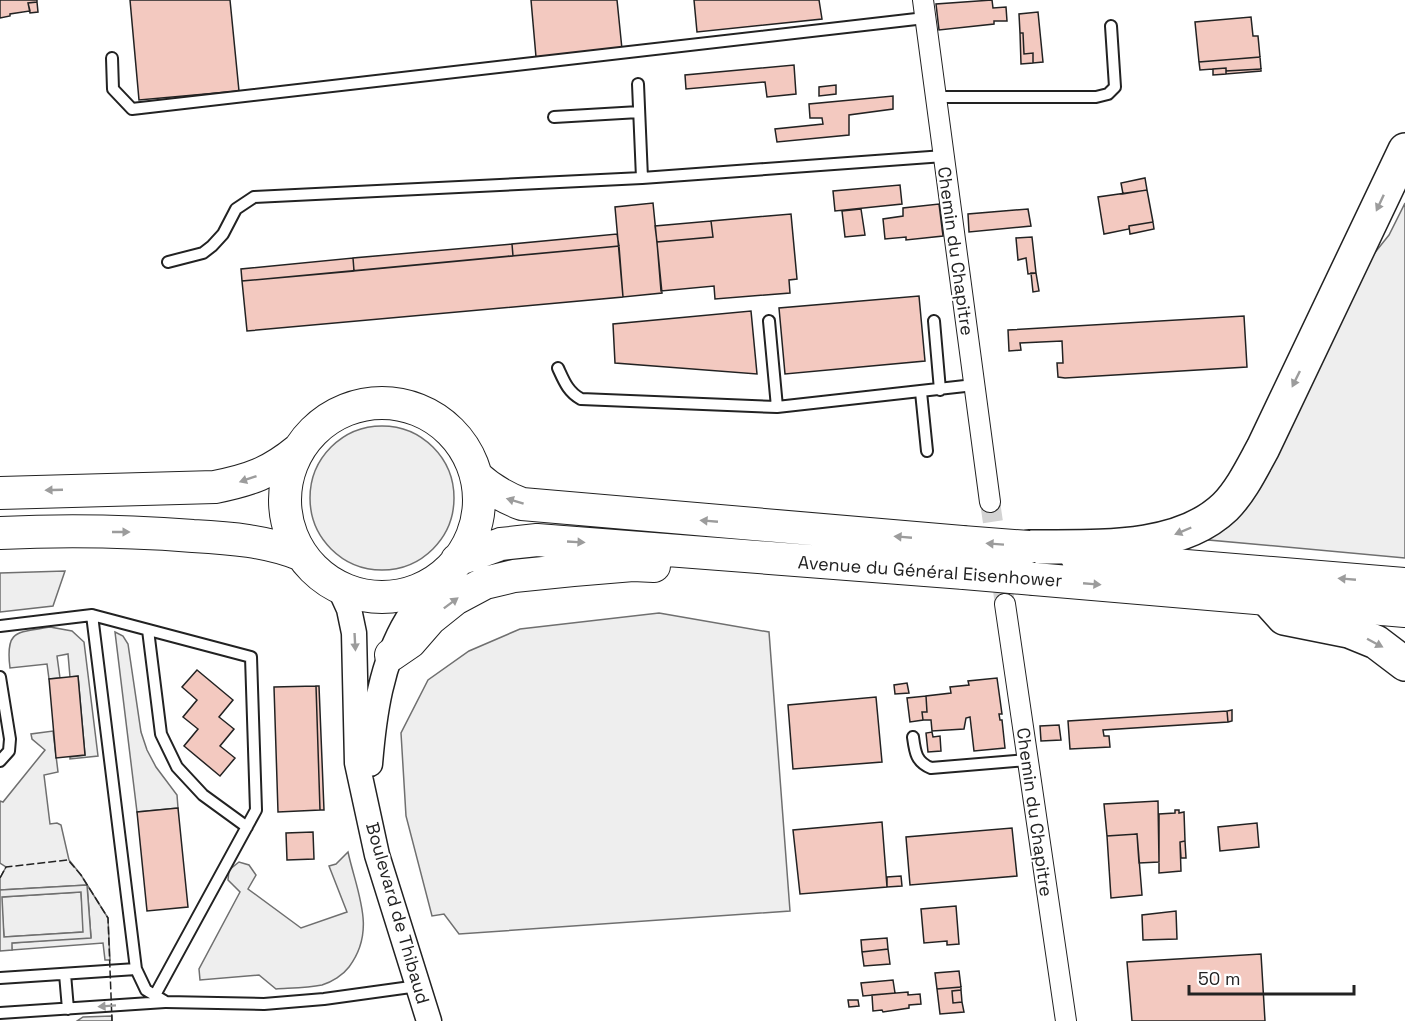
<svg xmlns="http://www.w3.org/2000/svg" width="1405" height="1021" font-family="'Space Grotesk',sans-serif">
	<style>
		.green { fill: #eee; stroke: #6f6f6f; stroke-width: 1.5 }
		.parking { fill: #ededed; stroke: #6f6f6f; stroke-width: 1.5; fill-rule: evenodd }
		.building { fill: #f3c9c0; stroke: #222; stroke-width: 1.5 }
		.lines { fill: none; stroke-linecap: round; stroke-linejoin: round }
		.minor-tunnel { stroke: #d3d3d3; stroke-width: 20; stroke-dasharray: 20 10; stroke-linecap: butt }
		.service-casing { stroke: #222; stroke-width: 14 }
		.minor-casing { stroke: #222; stroke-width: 22 }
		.tertiary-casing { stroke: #222; stroke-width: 27 }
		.primary-casing { stroke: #222; stroke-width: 34 }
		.motorway-casing { stroke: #222; stroke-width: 36 }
		.service { stroke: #fff; stroke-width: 10 }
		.minor { stroke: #fff; stroke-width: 20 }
		.tertiary { stroke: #fff; stroke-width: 24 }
		.primary { stroke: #fff; stroke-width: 32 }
		.motorway { stroke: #fff; stroke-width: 33 }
		.primary-bridge-casing { stroke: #222; stroke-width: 34; stroke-linecap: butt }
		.primary-bridge { stroke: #fff; stroke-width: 32 }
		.fence { stroke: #222; stroke-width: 1.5; stroke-dasharray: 8 3; stroke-linecap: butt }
		.oneway { fill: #9c9c9c }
		.labels { text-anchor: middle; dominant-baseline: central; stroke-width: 4.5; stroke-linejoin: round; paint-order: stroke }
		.street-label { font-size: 18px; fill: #222; stroke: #fff }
	</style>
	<rect width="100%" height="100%" fill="#fff"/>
	<path class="green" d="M1405,203V558L1198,539L1361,270L1389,235Z
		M310 498a72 72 0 1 1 144 0a72 72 0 1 1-144 0Z
		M65,571L53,606L0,612V573Z
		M659,613L769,632L790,911L459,934L444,914L432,916L406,816L401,733L428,680L469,651L520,629Z
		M50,627L72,631L84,642L98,756L70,759V757L85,755L78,676L70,677L68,654L57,656L60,678L49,679L47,664L10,668C5,629 17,633 50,627Z
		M115,632L123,636L128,644L141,732L147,750L156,767L177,795L178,808L137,812Z
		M53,731L58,772L44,775L50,824L57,823L61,825L69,860L81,875L108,918L110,960H105L103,943L12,950L11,943L91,937L87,885L0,890V878L6,867L0,863V801L3,802L45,750L32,739L31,734Z
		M348,852C357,893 377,930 349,967C343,975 332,982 322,985C307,988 291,988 276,989L259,975L200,980L199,969L240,892L228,880L229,870L239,862L249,865L256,875L248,889L301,928L347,912L329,866L336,864Z
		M81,892L84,932L4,937L1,897Z
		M112,1016V1021H77L83,1017Z"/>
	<path class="parking" d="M87,885L91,938L12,943V950L0,951V890ZM81,892L83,932L4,937L2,897Z"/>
	<path class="building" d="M0,0H37V2L28,3L30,11L10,14V16L0,18Z
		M130,0H230L239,91L139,100Z
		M531,0H617L622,49L536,57Z
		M694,0H819L822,19L697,32Z
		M992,0L993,8L1006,7L1007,21H994V24L939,30L936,4Z
		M37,2L38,12L30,13L28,3Z
		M1038,12L1043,62L1033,63V53L1024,54L1023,33H1020L1019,14Z
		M1251,17L1253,36H1258L1260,57L1199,62L1195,22Z
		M1020,33H1023L1024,54L1033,53V63L1021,64Z
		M1260,57L1261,69L1226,71V68L1200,70L1199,62Z
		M794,65L796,94L767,97L765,82L686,89L685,75Z
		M1226,68V74L1213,75V69Z
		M1261,69V71L1226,74V71Z
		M836,85V94L819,96V87Z
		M893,96V109L849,115V135L777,142L775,129L823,124L822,118H810L809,104Z
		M1145,178L1147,190L1123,194L1121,183Z
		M900,185L902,204L835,211L833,191Z
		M1147,190L1153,222L1129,226V229L1104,234L1098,197Z
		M653,203L662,293L623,297L615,207Z
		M939,204L943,236L906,240V237L885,239L883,219L903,216V208Z
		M861,209L865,235L845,237L842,211Z
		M1028,209L1031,226L969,232L968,214Z
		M791,214L797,279L789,280L790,293L715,299L714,286L661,291L657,242L713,237L711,221Z
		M711,221L713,237L657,242L655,226Z
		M1153,222L1154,229L1130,234L1129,226Z
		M617,234L619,246L513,256L512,244Z
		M1032,237L1036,273L1028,274L1026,258L1018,260L1016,238Z
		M512,244L513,256L354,271L353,258Z
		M619,246L623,297L247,331L242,281Z
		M353,258L354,271L242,281L241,269Z
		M1031,273H1036L1039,291L1033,292Z
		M919,296L925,361L785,374L779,308Z
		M751,311L757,374L615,363L613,324Z
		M1244,316L1247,367L1065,378L1058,377L1057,363H1063L1062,341L1020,343L1021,350L1009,351L1008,330Z
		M197,670L233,700L219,717L234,729L220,746L235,758L220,776L184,746L198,729L183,717L197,700L182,687Z
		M78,676L85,755L56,758L49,679Z
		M997,678L1002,714H999L1000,720H1002L1005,748L974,751L970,717L966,718L964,729L932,731L931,720H923L922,712H927L926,696L951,693L950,687L969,685L968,681Z
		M907,683L909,693L895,694L894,685Z
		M316,686L320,810L278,812L274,687Z
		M316,686H319L324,810H320Z
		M926,696L927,712H922L923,720L910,722L907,698Z
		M876,697L882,762L793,769L788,705Z
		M1232,710V721L1228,722L1227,711Z
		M1227,711L1228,722L1103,730L1104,736H1109L1110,747L1070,749L1068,721Z
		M1059,725L1061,740L1041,741L1040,726Z
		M932,732L933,737L940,736L941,751L928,752L926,733Z
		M1158,801L1159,862L1139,863L1137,834L1107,836L1104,804Z
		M178,808L188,907L147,911L137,812Z
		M1175,810H1179V813L1184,812L1185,841L1180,842L1181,871L1159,873V814L1175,813Z
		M882,822L887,887L800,894L793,830Z
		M1257,823L1259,847L1220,851L1218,827Z
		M1012,828L1017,876L910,885L906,837Z
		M313,832L314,859L287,860L286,833Z
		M1137,834L1142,895L1111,898L1107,836Z
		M1185,841L1186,858H1181L1180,842Z
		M901,876L902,886L887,887V877Z
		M956,906L959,944L947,945V941L924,943L921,909Z
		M1176,911L1177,939L1143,940L1142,915Z
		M887,938L888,949L862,952L861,940Z
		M888,949L890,964L864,966L862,952Z
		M1261,954L1265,1021H1132L1127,962Z
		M959,971L961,987L937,989L935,973Z
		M893,980L895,993L863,996L861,983Z
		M961,987V990L952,991L953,1003L962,1002L964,1012L940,1014L937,989Z
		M961,990L962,1002L953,1003L952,991Z
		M908,992V995L920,994L921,1004L909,1005V1008L883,1012L882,1010L873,1011L872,995Z
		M848,1000H858L859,1006L849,1007Z"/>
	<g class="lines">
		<path class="minor-tunnel" d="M990,502L1005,604"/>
		<g class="service-casing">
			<path id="service" d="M112,58L113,89L132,109L925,18
				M638,84L642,178
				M935,97H1096L1108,94L1115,87L1111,26
				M554,117L639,112
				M168,262L203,253L212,246L223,234L236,209L254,197L642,178L944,156
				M769,321L777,407
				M934,321L940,390
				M558,368C564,381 568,392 581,399L777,407L974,385
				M921,392L927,451
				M92,615L251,657L256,810L155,995
				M0,626L92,615L136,969L146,990L166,1002L264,1004L324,999L418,986
				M148,630L161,734L177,767L203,795L247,827
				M0,677L10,739L9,751L0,761
				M913,737C915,752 916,762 931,768L1027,760
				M65,974L68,1009
				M0,978L136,969
				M0,1013L165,1002"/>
		</g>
		<g class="minor-casing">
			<path id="minor" d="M923,0L990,502
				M1005,604L1066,1021"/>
		</g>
		<g class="tertiary-casing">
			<path id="tertiary" d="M339,587L349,609L354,633L357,763L377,855L429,1021
				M370,764C374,715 381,663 407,620C416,605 427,592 437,579"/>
		</g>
		<g class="primary-casing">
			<path id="primary" d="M285 500a97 97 0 1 1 194 0a97 97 0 1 1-194 0Z
				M476,476C490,489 503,497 522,504L962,542
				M0,493L215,487C250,480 270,473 298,450
				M0,533C65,530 129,531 193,536C230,538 268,541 302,555
				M1077,557L1405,584
				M457,560L501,544L537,540L964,573
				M1034,579L1405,611
				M391,655L410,642L430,619L455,599L485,583L514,576L573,570L633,565L654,566"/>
		</g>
		<g class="motorway-casing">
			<path id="motorway" d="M1029,547C1090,546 1177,553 1225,507C1241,491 1252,468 1263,448L1405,150
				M1266,598L1284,618L1349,631L1376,642L1405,664"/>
		</g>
		<use href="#service" class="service"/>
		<use href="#minor" class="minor"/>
		<use href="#tertiary" class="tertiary"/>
		<use href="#primary" class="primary"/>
		<use href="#motorway" class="motorway"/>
		<g class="primary-bridge-casing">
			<path id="primary-bridge" d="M962,542L1029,547
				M964,573L1034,579"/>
		</g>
		<use href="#primary-bridge" class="primary-bridge"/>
		<path class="fence" d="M0,878L6,867L68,860L81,875L108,918L112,1021"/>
	</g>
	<defs><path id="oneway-solid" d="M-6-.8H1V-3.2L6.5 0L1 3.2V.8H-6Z" transform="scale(1.5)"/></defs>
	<g class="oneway">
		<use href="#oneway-solid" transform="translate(1380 203) rotate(115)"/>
		<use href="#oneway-solid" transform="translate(1296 379) rotate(116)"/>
		<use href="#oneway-solid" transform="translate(248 479) rotate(161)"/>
		<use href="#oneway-solid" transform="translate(54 490) rotate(178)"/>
		<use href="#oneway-solid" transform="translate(515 501) rotate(-163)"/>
		<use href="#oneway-solid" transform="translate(709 521) rotate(-175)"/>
		<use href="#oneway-solid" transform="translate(1183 531) rotate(157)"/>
		<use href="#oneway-solid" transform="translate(121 532)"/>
		<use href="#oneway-solid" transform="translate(903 537) rotate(-175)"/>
		<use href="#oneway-solid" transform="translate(576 542) rotate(3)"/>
		<use href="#oneway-solid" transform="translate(995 544) rotate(-176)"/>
		<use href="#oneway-solid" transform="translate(1347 579) rotate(-175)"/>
		<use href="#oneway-solid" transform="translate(1092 584) rotate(5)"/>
		<use href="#oneway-solid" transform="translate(451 603) rotate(-37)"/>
		<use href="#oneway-solid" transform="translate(355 642) rotate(87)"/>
		<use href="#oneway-solid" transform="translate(1375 643) rotate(28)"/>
		<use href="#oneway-solid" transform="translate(107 1006) rotate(176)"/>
	</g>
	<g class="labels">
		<g class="street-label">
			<text transform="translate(956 251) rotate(82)">Chemin du Chapitre</text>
			<text transform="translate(930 571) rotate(4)">Avenue du Général Eisenhower</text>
			<text transform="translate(1035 812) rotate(82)">Chemin du Chapitre</text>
			<text transform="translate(398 913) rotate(74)">Boulevard de Thibaud</text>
		</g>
	</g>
	<path d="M1189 985v9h165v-9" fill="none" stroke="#222222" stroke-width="3"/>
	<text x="1198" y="985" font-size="18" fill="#222222" stroke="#ffffff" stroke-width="4.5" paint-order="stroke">50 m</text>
</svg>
